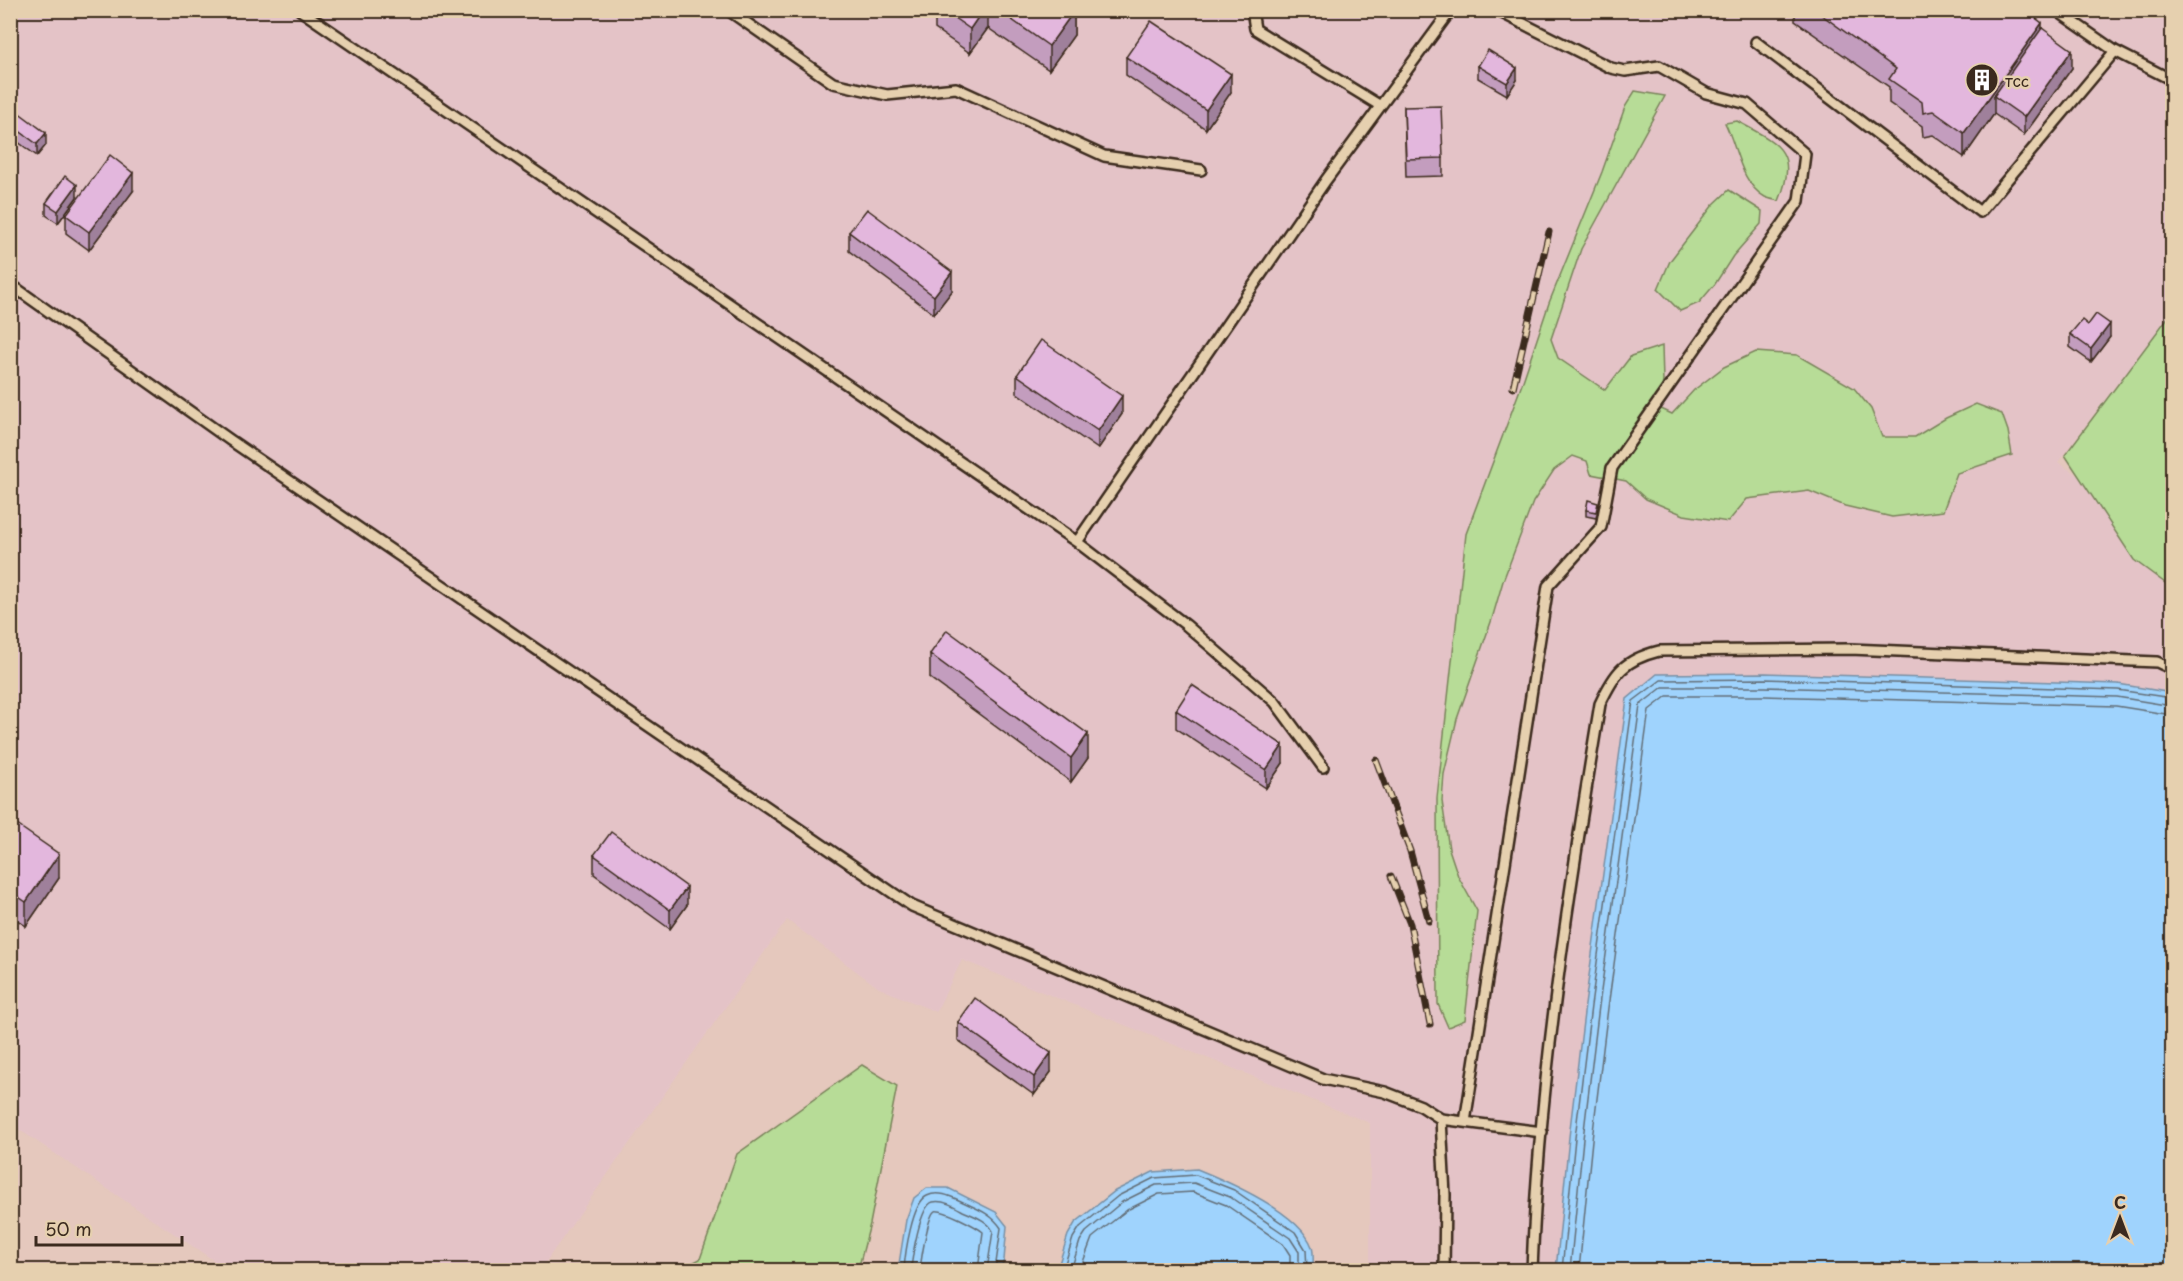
<svg xmlns="http://www.w3.org/2000/svg" width="2183" height="1281" font-family="'Playpen Sans',sans-serif">
	<style>
		.built { fill: #e4c3c7 }
		.green { fill: #b7dc97; stroke: #79835a; stroke-width: 1.5 }
		.water { fill: #9fd3fd; stroke: #778fa4; stroke-width: 1.5 }
		.lines { fill: none; stroke-linecap: round; stroke-linejoin: round }
		.shore { stroke: #636e77; stroke-width: 1.5 }
		.lane-casing { stroke: #3b2a1e; stroke-width: 14 }
		.lane { stroke: #e6d0af; stroke-width: 9 }
		.rail-casing { stroke: #3b2a1e; stroke-width: 7 }
		.rail { stroke: #e6d0af; stroke-width: 4.5; stroke-dasharray: 14; stroke-linecap: butt }
		.wall { fill: #c39dbe; stroke: #3b2a1e; stroke-width: 1.5 }
		.shaded-wall { fill: #9f809b; stroke: #3b2a1e; stroke-width: 1.5 }
		.building { fill: #e3b7dd; stroke: #3b2a1e; stroke-width: 1.5 }
		.labels { text-anchor: middle; dominant-baseline: central; stroke-width: 5; stroke-linejoin: round; paint-order: stroke }
		.poi-label { font-size: 16px; fill: #3b2a1e; stroke: #e6d0af; text-anchor: start }
	</style>
	<rect width="100%" height="100%" fill="#e5c8bd"/>
	<filter id="ink" filterUnits="userSpaceOnUse"><feTurbulence type="fractalNoise" baseFrequency=".0167" numOctaves="2"/><feDisplacementMap in="SourceGraphic" scale="12" xChannelSelector="R" yChannelSelector="G"/><feConvolveMatrix kernelMatrix="1 2 1 2 8 2 1 2 1" color-interpolation-filters="sRGB"/></filter>
	<g filter="url(#ink)">
		<path class="built" d="M10,11H2172V312L2058,462L2172,540V1270H1370V1123L962,960L936,1012L879,988L787,920L540,1270H228L11,1124Z"/>
		<path class="green" d="M1635,91L1665,96L1581,249L1551,339L1558,358L1605,390L1631,356L1662,346L1663,381L1659,408L1672,414L1694,390L1724,367L1756,352L1797,355L1854,388L1871,409L1882,437H1915L1946,418L1976,404L2002,414L2008,431L2012,455L1957,473L1943,511L1892,517L1845,506L1809,491L1747,499L1728,522L1684,515L1646,499L1626,481L1591,474L1587,461L1573,456L1554,470L1533,502L1503,581L1492,619L1457,719L1444,774L1442,801L1449,849L1458,876L1477,911L1465,1020L1448,1027L1438,1004L1437,798L1466,534L1522,384L1549,303L1602,172L1625,107Z
			M1737,121C1777,143 1800,150 1779,201C1775,200 1769,199 1765,197C1740,183 1737,146 1725,123Z
			M1729,190L1762,211L1761,224L1733,256L1715,284L1699,303L1680,311L1658,289L1670,261L1713,205Z
			M2172,312V588L2134,560L2065,455Z
			M862,1065L897,1086L870,1224L858,1270H679L700,1259L737,1154Z"/>
		<path class="water" d="M1765,673L2118,684L2172,693V1270H1556L1569,1137L1585,1005L1627,699L1657,674Z
			M1197,1169C1229,1182 1300,1213 1312,1247C1314,1253 1313,1264 1313,1270H1057L1068,1235L1075,1223L1115,1191L1153,1172Z
			M927,1188H948L996,1212L1007,1226L1004,1260L1000,1270H898L906,1220L914,1198Z"/>
		<g class="lines">
			<path class="shore" d="M904,1270C905,1254 912,1203 927,1196C939,1190 952,1197 963,1202C978,1209 992,1214 1001,1228L995,1270
				M911,1270C912,1258 920,1205 933,1202C944,1200 954,1206 963,1211C974,1216 987,1220 993,1231L987,1270
				M920,1270C921,1261 928,1214 935,1211C942,1208 977,1227 983,1232L978,1270
				M1063,1270L1073,1238L1080,1227L1118,1196L1154,1178L1196,1175L1234,1190L1295,1232L1306,1250L1307,1270
				M1071,1270L1080,1241L1086,1232L1122,1202L1156,1185L1194,1183L1230,1197L1290,1238L1299,1252V1270
				M1080,1270L1092,1238L1127,1210L1159,1194L1193,1192L1226,1205L1283,1244L1290,1255V1270
				M1562,1270L1575,1138L1591,1006L1633,701L1661,680L1765,679L2118,690L2172,698
				M1570,1270L1583,1139L1599,1006L1640,705L1663,687H1765L2117,697L2172,706
				M1579,1270L1592,1140L1608,1008L1649,710L1667,696H1765L2116,706L2172,715"/>
			<g class="lane-casing">
				<path id="lane" d="M300,10L1077,542L1186,625L1275,702L1323,767
					M728,10L833,83L887,95L956,88L1104,156L1201,170
					M1252,10L1255,29L1379,105
					M1756,42L1980,212L2115,51L2056,10
					M2115,51L2172,80
					M10,284L230,440L912,906L1323,1079L1385,1092L1421,1106L1441,1119L1445,1195L1444,1270
					M1077,542L1326,180L1451,10
					M1441,1119L1542,1132
					M1465,1122L1548,586L1601,527L1612,468L1799,201L1805,154L1747,104L1706,93L1659,66L1625,71L1611,68L1496,10
					M1532,1270C1539,1081 1569,891 1600,704C1615,672 1624,660 1659,651L1850,649L2157,662L2172,669"/>
			</g>
			<use href="#lane" class="lane"/>
			<g class="rail-casing">
				<path id="rail" d="M1513,388L1549,232
					M1376,760L1410,851L1429,921
					M1391,876L1410,924L1430,1024"/>
			</g>
			<use href="#rail" class="rail"/>
		</g>
		<path class="wall" d="M935,10L1074,11V35L1049,70L988,28L970,53L935,29Z
			M1795,10H2025L2042,28L2072,68L2024,135L1994,114L1964,157L1933,135L1923,137L1922,126L1889,103V87L1795,21Z
			M1126,57L1231,92L1206,129L1126,75Z
			M1478,66L1517,80L1507,95L1478,78Z
			M1404,107L1443,158V176L1406,177Z
			M10,122L46,145L37,156L10,136Z
			M133,191L89,250L66,233V215Z
			M77,197L58,223L46,215V203Z
			M849,232L952,291L934,314L849,251Z
			M2088,325L2110,337L2091,362L2070,347V334Z
			M1017,375L1122,414L1098,449L1017,393Z
			M1598,509L1596,518L1586,516V510Z
			M930,654L1088,758L1071,782L930,678Z
			M1176,710L1283,763L1266,788L1176,728Z
			M10,820L59,878L26,926L10,915Z
			M594,855L687,905L670,929L594,874Z
			M958,1022L1051,1072L1034,1095L958,1040Z"/>
		<path class="shaded-wall" d="M983,10H988V28L970,53V29Z
			M1074,11V35L1049,70V46Z
			M2042,23V47L1994,96V114L1964,157V133Z
			M2072,50V68L2024,135V117Z
			M1517,68V80L1507,95V83Z
			M1231,74V92L1206,129V110Z
			M46,133V145L37,156V144Z
			M133,173V191L89,250V232Z
			M77,185V197L58,223V211Z
			M952,272V291L934,314V296Z
			M2110,324V337L2091,362V349Z
			M1122,396V414L1098,449V431Z
			M1088,734V758L1071,782V758Z
			M1283,745V763L1266,788V770Z
			M59,854V878L26,926V902Z
			M687,887V905L670,929V910Z
			M1051,1053V1072L1034,1095V1077Z"/>
		<path class="building" d="M943,10H983L970,29Z
			M998,10H1074V11L1049,46Z
			M1815,10H2025L2042,23L1964,133L1933,111L1923,113L1922,102L1889,79L1896,69Z
			M1151,21L1231,74L1206,110L1126,57Z
			M2042,28L2072,50L2024,117L1994,96Z
			M1488,50L1517,68L1507,83L1478,66Z
			M1441,106L1443,158L1406,159L1404,107Z
			M18,112L46,133L37,144L10,124V122Z
			M110,155L133,173L89,232L66,215Z
			M65,176L77,185L58,211L46,203Z
			M867,209L952,272L934,296L849,232Z
			M2096,314L2110,324L2091,349L2070,334L2082,320L2088,325Z
			M1041,340L1122,396L1098,431L1017,375Z
			M1588,500L1598,503L1596,512L1586,510Z
			M947,630L1088,734L1071,758L930,654Z
			M1192,685L1283,745L1266,770L1176,710Z
			M10,820L59,854L26,902L10,891Z
			M611,832L687,887L670,910L594,855Z
			M975,998L1051,1053L1034,1077L958,1022Z"/>
	</g>
	<defs>
		<g id="building-disc" transform="scale(1.725)"><circle r="9.5" fill="#3b2a1e" stroke="#e6d0af"/><path d="M-4-6H4V6H1V3H-1V6H-4ZM-2.5-4.3h1.7v1.8h-1.7ZM.8-4.3h1.7v1.8H.8ZM-2.5-1h1.7V.8h-1.7ZM.8-1h1.7V.8H.8Z" fill="#fff"/></g>
	</defs>
	<g fill-rule="evenodd">
		<use href="#building-disc" x="1982" y="80"/>
	</g>
	<g class="labels">
		<g class="poi-label">
			<text x="2005" y="80">тсс</text>
		</g>
	</g>
	<rect width="2183" height="1281" fill="none" stroke="#e6d0af" stroke-width="36"/>
	<rect x="18" y="18" width="2147" height="1245" fill="none" stroke="#3b2a1e" stroke-width="2" filter="url(#ink)"/>
	<g transform="translate(2120 1218)" stroke="#e6d0af" stroke-width="4.5" paint-order="stroke">
	<path d="M0-4.5L10 22L0 15L-10 22Z" fill="#3b2a1e"/>
	<text y="-9" font-size="16" font-weight="bold" text-anchor="middle" fill="#3b2a1e">С</text>
	</g>
	<path d="M36 1236v9h146v-9" fill="none" stroke="#3b2a1e" stroke-width="3"/>
	<text x="45" y="1236" font-size="18" fill="#3b2a1e" stroke="#e6d0af" stroke-width="4.5" paint-order="stroke">50 m</text>
</svg>
